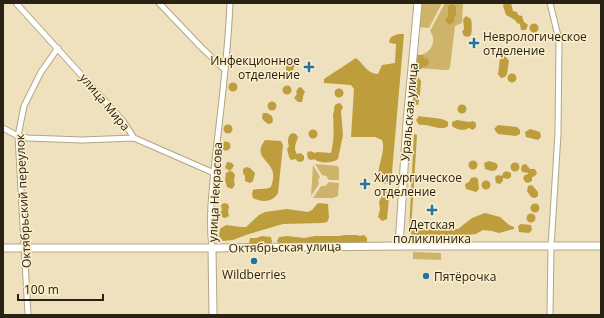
<svg xmlns="http://www.w3.org/2000/svg" width="604" height="318" font-family="'Open Sans',sans-serif">
	<style>
		.green { fill: #ceb46b }
		.forest { fill: #be9d3c }
		.lines { fill: none; stroke-linecap: round; stroke-linejoin: round }
		.minor-casing { stroke: #b3a683; stroke-width: 7 }
		.tertiary-casing { stroke: #b3a683; stroke-width: 9 }
		.secondary-casing { stroke: #b3a683; stroke-width: 9 }
		.minor { stroke: #fff; stroke-width: 5 }
		.tertiary { stroke: #fff; stroke-width: 7 }
		.secondary { stroke: #fff; stroke-width: 7 }
		.poi-dot { fill: #2374a5; stroke: #fceeca; stroke-width: 1.5 }
		.labels { text-anchor: middle; dominant-baseline: central; stroke-width: 3; stroke-linejoin: round; paint-order: stroke }
		.poi-label { font-size: 12px; fill: #272214; stroke: #fceeca; text-anchor: start }
		.street-label { font-size: 12px; fill: #272214; stroke: #fceeca }
	</style>
	<rect width="100%" height="100%" fill="#efe1bd"/>
	<path class="green" d="M420,3H442L429,28L418,27Z
		M445,3H463L462,23L455,26L450,68L448,70H444L416,68L417,56C430,54 438,43 430,31Z
		M315,164L338,166L339,170V180H329L326,176L322,175Z
		M313,165L320,177L318,180L319,184L311,196Z
		M329,182L339,183L338,196L333,198H313L321,186H325Z
		M413,252L441,253V260L413,259Z"/>
	<path class="forest" d="M504,3H511L513,11L517,12L518,15L522,16L524,22L528,25L526,30H521L520,24L517,23L515,20L506,15L503,6Z
		M451,4L456,6V14L454,18V22L449,25L445,20L448,16V6Z
		M466,16L471,19C472,25 472,29 471,35L468,37L464,36L462,32L464,29L463,19Z
		M529.5 28a4.5 4.5 0 1 1 9 0a4.5 4.5 0 1 1-9 0Z
		M398,34H404L391,184L380,183C374,169 387,153 382,140L375,137H351L354,89L351,85L324,83V79L356,58C364,64 367,74 378,74L382,65L395,63L396,44L390,43L389,41L391,37Z
		M417,55H423L424,58L428,59L429,63L427,66L423,67L420,70L415,68L417,62L416,57Z
		M505,56L509,61L507,74L505,77L501,78L498,74C499,69 499,64 500,59Z
		M293,60L296,62L292,73H288L286,71V67L289,61Z
		M507.5 78a4.5 4.5 0 1 1 9 0a4.5 4.5 0 1 1-9 0Z
		M418,77L421,81L420,95L418,98L419,101L418,105L412,104L414,78Z
		M228.5 87a4.5 4.5 0 1 1 9 0a4.5 4.5 0 1 1-9 0Z
		M282.5 90a4.5 4.5 0 1 1 9 0a4.5 4.5 0 1 1-9 0Z
		M301,87L305,92L303,96V98L302,102H298L294,98L297,94L296,92L298,88Z
		M334.5 93a4.5 4.5 0 1 1 9 0a4.5 4.5 0 1 1-9 0Z
		M267.5 106a4.5 4.5 0 1 1 9 0a4.5 4.5 0 1 1-9 0Z
		M340,103L343,107L341,111L343,135L338,159C333,163 320,164 314,159L312,160L308,159L307,153L310,151L315,153L317,152L331,153C334,141 334,129 333,116C333,112 335,111 334,107L336,104Z
		M457.5 109a4.5 4.5 0 1 1 9 0a4.5 4.5 0 1 1-9 0Z
		M263,113H267L272,116L273,120L272,123L268,124L263,120L262,117Z
		M419,116C427,118 443,117 448,122V126C441,132 428,123 419,125L416,120Z
		M457,120L469,122L473,121L476,123V127L473,130L469,128C465,131 456,130 452,126V122Z
		M223.5 129a4.5 4.5 0 1 1 9 0a4.5 4.5 0 1 1-9 0Z
		M498,125L517,127L520,130V134L516,136L498,134L494,129Z
		M530,129L540,132L541,137L538,140L526,137L525,132Z
		M308.5 134a4.5 4.5 0 1 1 9 0a4.5 4.5 0 1 1-9 0Z
		M292,133L296,134L298,137C296,143 293,149 297,154L301,153L304,156V160L301,162L297,161L296,159L291,160L289,157L287,149L289,146C287,142 288,135 292,133Z
		M414,134L417,135L411,230L458,229L472,218L485,213L500,217L509,225L514,227V229L499,233L492,231L483,230L476,234L468,235H412L409,231Z
		M265,140L281,141L283,145L278,193C273,202 262,203 253,198L252,194L253,190C259,188 266,190 271,187C273,181 275,174 271,168C266,158 254,155 265,140Z
		M221.5 146a4.5 4.5 0 1 1 9 0a4.5 4.5 0 1 1-9 0Z
		M468.5 165a4.5 4.5 0 1 1 9 0a4.5 4.5 0 1 1-9 0Z
		M489,161L496,163L498,166L496,170L492,171L485,169L484,163Z
		M227,162L232,163L234,166L230,171L233,172L235,175L234,181L235,185L232,189L227,187L225,180L226,173L230,171L225,168Z
		M510.5 167a4.5 4.5 0 1 1 9 0a4.5 4.5 0 1 1-9 0Z
		M526,164L530,169H535L537,173L535,176L532,177V181L528,183L525,182L523,178L525,175L528,174V173L522,172L521,169L522,165Z
		M246,167L250,168L255,173L253,181L250,183L245,181V176L243,173V169Z
		M506,171L511,173V177L508,179L503,178V181L500,184L496,183L495,177L498,175L502,176L503,173Z
		M475,177L478,179L479,189L476,192L466,189L465,184L469,182L471,178Z
		M481.5 185a4.5 4.5 0 1 1 9 0a4.5 4.5 0 1 1-9 0Z
		M532,185L538,192V196L535,198L531,197L527,191L528,186Z
		M386,188L389,190C389,200 388,209 387,219L382,221L378,217L380,209L379,202L382,196L380,192L382,189Z
		M224,203L228,204L229,207L228,211L229,216L225,218L222,217L220,214L222,210L221,205Z
		M318,203L328,204L329,218L327,222L322,223L283,224L246,235L233,240L223,241L219,236L220,229L226,225L241,227H246L259,215L265,212L287,209L308,212L312,210Z
		M530.5 208a4.5 4.5 0 1 1 9 0a4.5 4.5 0 1 1-9 0Z
		M526.5 218a4.5 4.5 0 1 1 9 0a4.5 4.5 0 1 1-9 0Z
		M521,224L531,225L532,230L529,233L519,232L518,226Z
		M345,235H357L360,236L364,235L367,238V242L361,244L353,243L279,244L277,241L279,237L287,236L304,238L315,236H339Z
		M262,236L271,237L272,242L271,244L250,245L249,244L250,238H256Z"/>
	<g class="lines">
		<g class="minor-casing">
			<path id="minor" d="M16,3L123,121L134,138L214,173
				M159,3L201,47L225,70
				M550,3L559,40L558,134L551,247L550,315
				M3,128L18,136L28,138L82,140L134,138
				M212,248C208,216 213,183 216,151C222,102 228,53 230,3
				M28,315L18,136L24,106L41,72L58,48"/>
		</g>
		<g class="tertiary-casing">
			<path id="tertiary" d="M399,246L407,122L418,3
				M212,248L213,315"/>
		</g>
		<g class="secondary-casing">
			<path id="secondary" d="M3,248H212L399,246H601"/>
		</g>
		<use href="#minor" class="minor"/>
		<use href="#tertiary" class="tertiary"/>
		<use href="#secondary" class="secondary"/>
	</g>
	<g class="poi-dot">
		<path d="M472 37h4v4h4v4h-4v4h-4v-4h-4v-4h4z"/>
		<path d="M307 61h4v4h4v4h-4v4h-4v-4h-4v-4h4z"/>
		<path d="M363 178h4v4h4v4h-4v4h-4v-4h-4v-4h4z"/>
		<path d="M430 204h4v4h4v4h-4v4h-4v-4h-4v-4h4z"/>
		<circle cx="254" cy="261" r="4"/>
		<circle cx="426" cy="276" r="4"/>
	</g>
	<g class="labels">
		<g class="poi-label">
			<text x="483" y="36">Неврологическое<tspan x="483" dy="14">отделение</tspan></text>
			<text x="300" y="60" text-anchor="end">Инфекционное<tspan x="300" dy="14">отделение</tspan></text>
			<text x="374" y="177">Хирургическое<tspan x="374" dy="14">отделение</tspan></text>
			<text x="432" y="224" text-anchor="middle">Детская<tspan x="432" dy="14">поликлиника</tspan></text>
			<text x="254" y="274" text-anchor="middle">Wildberries</text>
			<text x="434" y="276">Пятёрочка</text>
		</g>
		<g class="street-label">
			<text transform="translate(105 102) rotate(50)">улица Мира</text>
			<text transform="translate(409 112) rotate(-85)">Уральская улица</text>
			<text transform="translate(215 192) rotate(-87)">улица Некрасова</text>
			<text transform="translate(23 201) rotate(-93)">Октябрьский переулок</text>
			<text transform="translate(285 247) rotate(-1)">Октябрьская улица</text>
		</g>
	</g>
	<rect width="604" height="318" fill="none" stroke="#272214" stroke-width="8"/>
	<path d="M18 294v6h85v-6" fill="none" stroke="#272214" stroke-width="2"/>
	<text x="24" y="294" font-size="12" fill="#272214" stroke="#fceeca" stroke-width="3" paint-order="stroke">100 m</text>
</svg>
